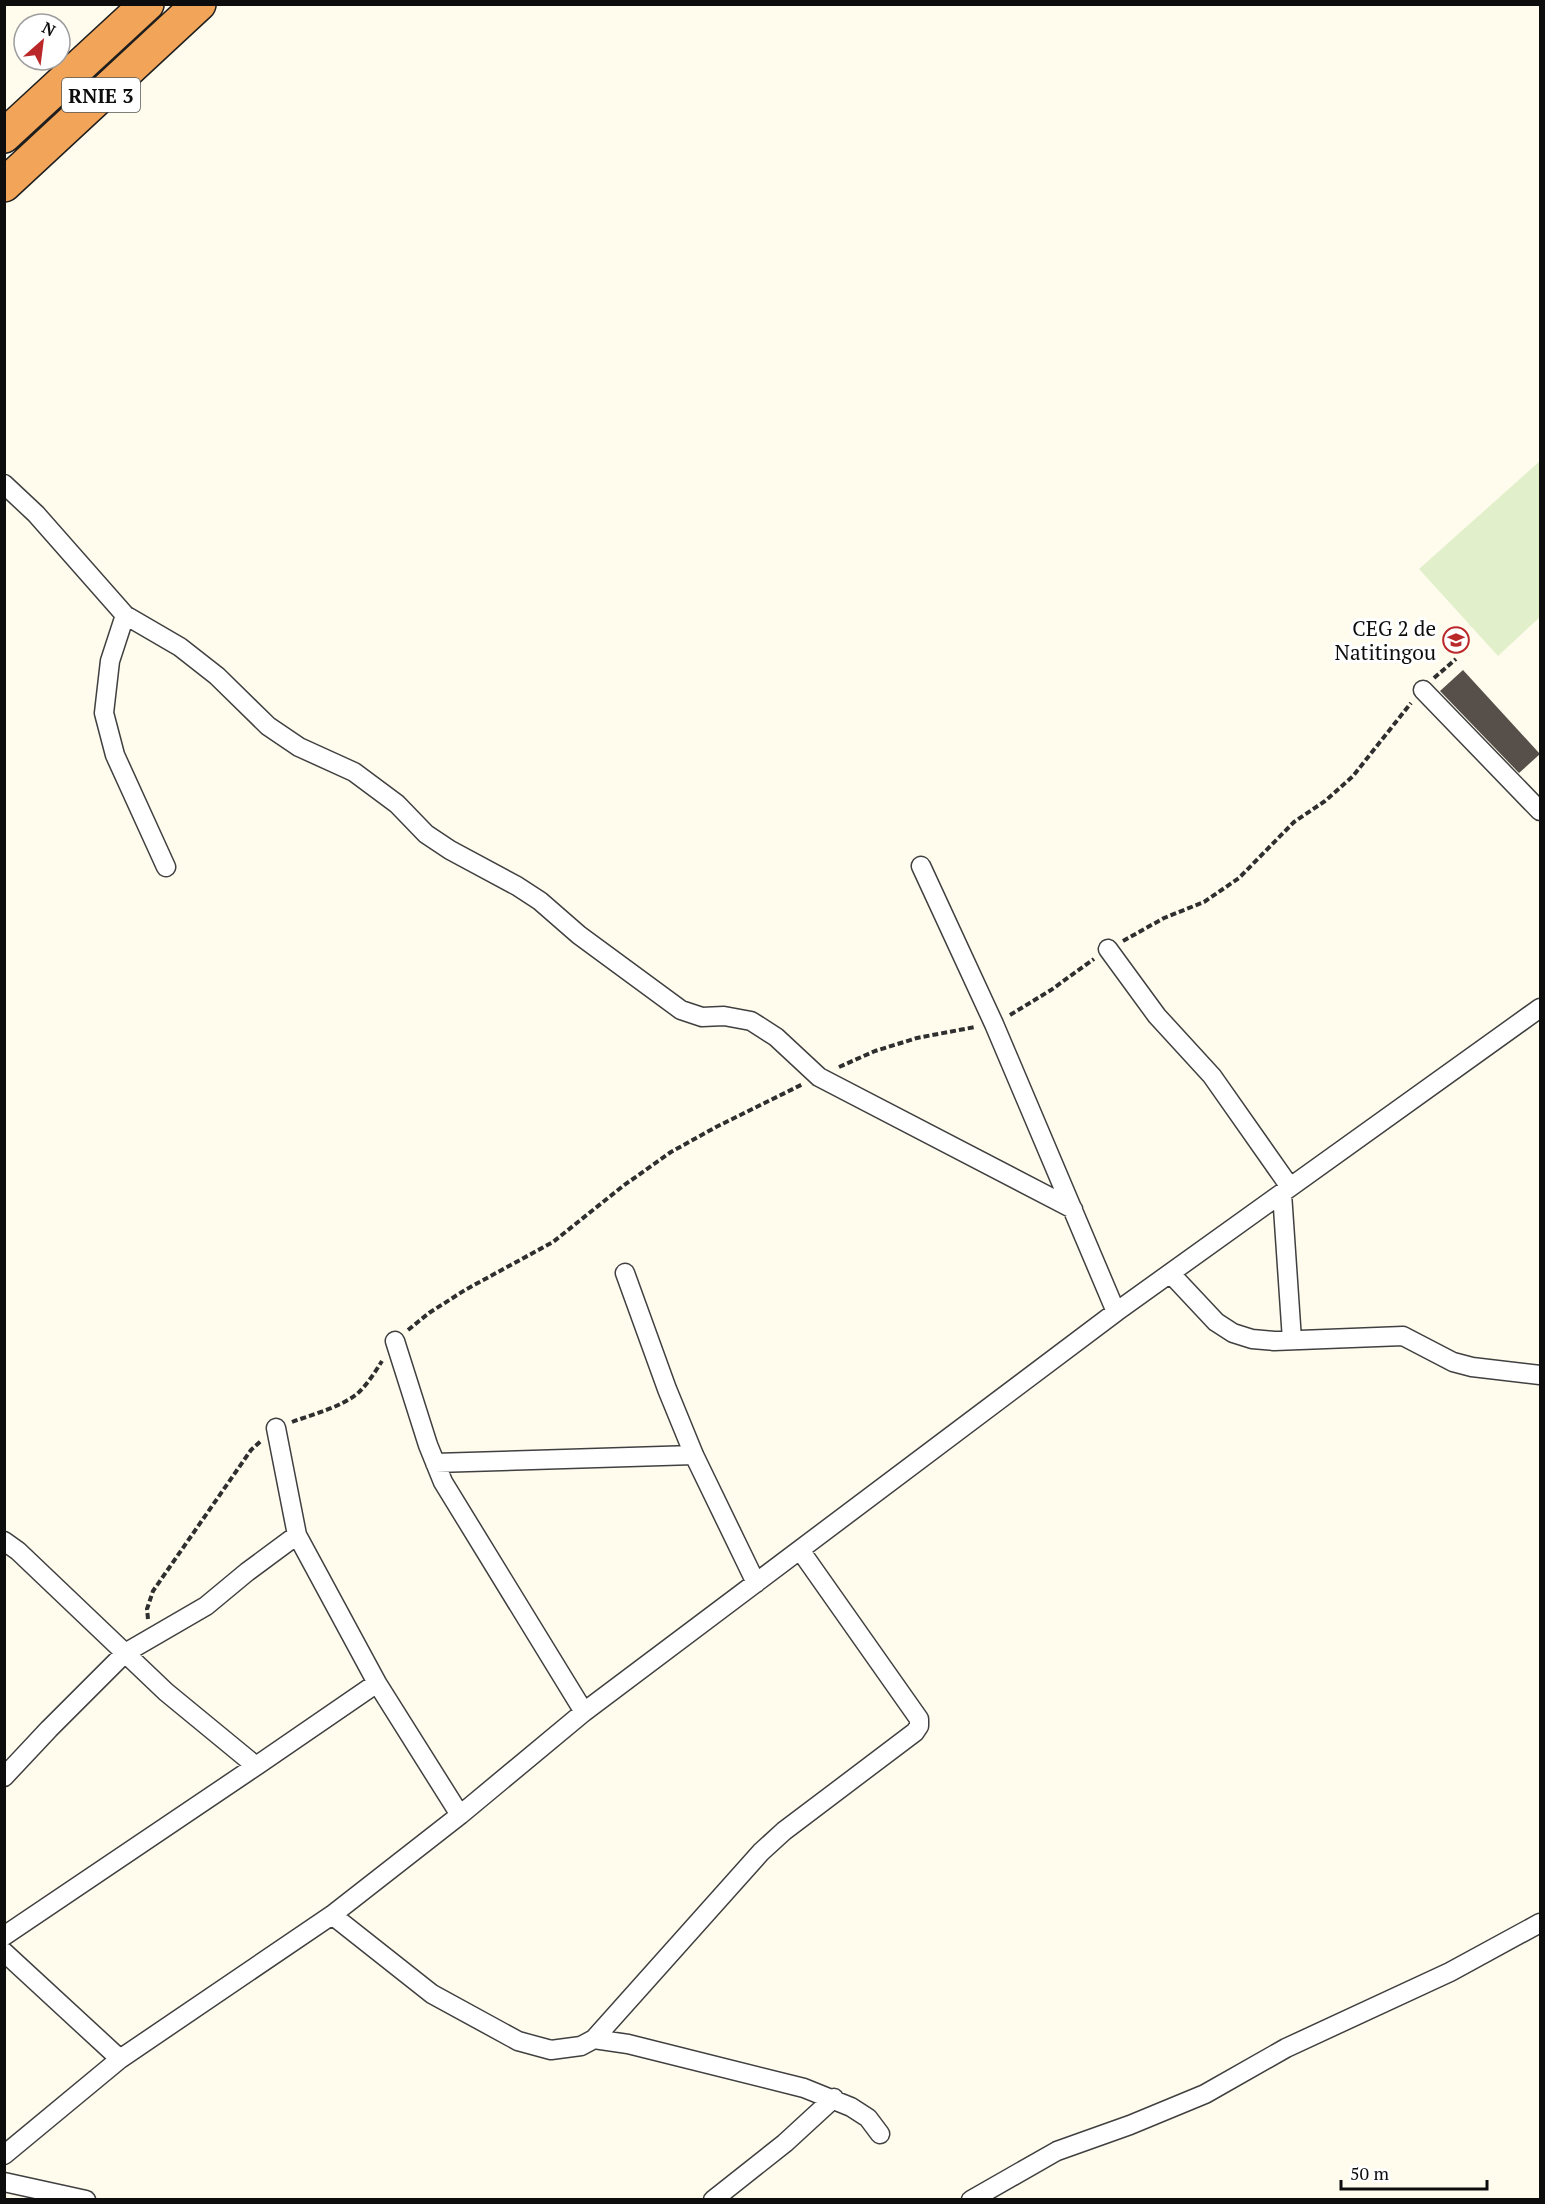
<svg xmlns="http://www.w3.org/2000/svg" width="1545" height="2204" font-family="'PT Serif',serif">
	<style>
		.pitch { fill: #e1f0ca }
		.building { fill: #564f4a }
		.lines { fill: none; stroke-linecap: round; stroke-linejoin: round }
		.street-casing { stroke: #404040; stroke-width: 21 }
		.highway-casing { stroke: #1e1e1e; stroke-width: 36 }
		.path { stroke: #2f2f2f; stroke-width: 4; stroke-dasharray: 6 3; stroke-linecap: butt }
		.street { stroke: #fff; stroke-width: 18 }
		.highway { stroke: #f2a559; stroke-width: 33 }
		.labels { text-anchor: middle; dominant-baseline: central; stroke-width: 6; stroke-linejoin: round; paint-order: stroke }
		.shield { fill: #fff; stroke: #565656; stroke-width: 1.5 }
		.shield-label { font-size: 20px; font-weight: bold; fill: #0d0d0d }
		.poi-label { font-size: 21px; fill: #0d0d0d; stroke: #fff; text-anchor: end }
	</style>
	<rect width="100%" height="100%" fill="#fffcee"/>
	<path class="pitch" d="M1540,461V617L1498,656L1419,569Z"/>
	<path class="building" d="M1463,670L1540,754L1519,773L1440,691Z"/>
	<g class="lines">
		<g class="street-casing">
			<path id="street" d="M4,484L36,514L125,615L110,661L104,713L115,755L166,867
				M125,615L180,647L217,676L268,726L299,747L354,772L397,804L426,834L450,850L517,886L540,901L579,935L681,1010L702,1017L724,1016L751,1021L776,1037L819,1077L1073,1209
				M1423,690L1540,811
				M921,866L994,1024L1116,1312
				M1108,949L1157,1016L1212,1076L1290,1187
				M1282,1193L1292,1340
				M625,1273L667,1389L694,1455L756,1583
				M1171,1274L1216,1322L1233,1333L1252,1339L1274,1341L1403,1336L1453,1362L1472,1367L1540,1375
				M395,1341L428,1445L443,1482L584,1712
				M276,1428L297,1535
				M435,1463L694,1455
				M4,1541L18,1551L166,1692L256,1766L377,1683L460,1815
				M4,1777L49,1729L125,1653L206,1606L247,1572L297,1535L377,1683
				M332,1915L432,1994L518,2041L551,2050L581,2046L594,2039L761,1852L784,1831L915,1732L919,1726V1719L800,1550
				M4,1936L256,1766
				M4,1952L120,2059
				M594,2039L628,2044L804,2088L851,2107L868,2118L880,2134
				M4,2155L120,2059L332,1915L460,1815L584,1712L1116,1312L1540,1008
				M4,2182L86,2200
				M713,2200L785,2143L834,2098
				M971,2200L1057,2151L1130,2125L1205,2094L1286,2048L1450,1972L1540,1923"/>
		</g>
		<g class="highway-casing">
			<path id="highway" d="M4,136L147,4
				M4,185L199,4"/>
		</g>
		<path class="path" d="M1434,678L1456,659
			M1123,941L1164,918L1204,902L1239,878L1294,822L1325,801L1353,776L1411,703
			M1010,1015L1051,990L1094,959
			M839,1067L875,1051L917,1038L975,1027
			M408,1330L429,1313L465,1290L553,1242L623,1186L671,1152L716,1127L803,1084
			M292,1422C313,1414 339,1408 357,1394C367,1385 375,1372 382,1361
			M148,1619L147,1609L153,1591L251,1450L261,1441"/>
		<use href="#street" class="street"/>
		<use href="#highway" class="highway"/>
	</g>
	<defs>
		<g id="school-ring" transform="scale(1.35)"><circle r="9.5" fill="#fff" stroke="#bb2829" stroke-width="1.5"/><path d="M0-5L7-2L0 1L-7-2ZM-4 1L0 2.5L4 1V4Q0 6-4 4Z" fill="#bb2829"/></g>
	</defs>
	<g fill-rule="evenodd">
		<use href="#school-ring" x="1456" y="640"/>
	</g>
	<g class="labels">
		<rect class="shield" x="62" y="78" width="78" height="34" rx="4.5"/>
		<g class="shield-label">
			<text x="101" y="95">RNIE 3</text>
		</g>
		<g class="poi-label">
			<text x="1436" y="628">CEG 2 de<tspan x="1436" dy="24">Natitingou</tspan></text>
		</g>
	</g>
	<rect width="1545" height="2204" fill="none" stroke="#0d0d0d" stroke-width="12"/>
	<g transform="translate(42 42) rotate(28)"><circle r="28" fill="#ffffff" stroke="#9e9e9e" stroke-width="1.5"/>
	<path d="M0-4.5L10 22L0 15L-10 22Z" fill="#bb2829"/>
	<text y="-9" font-size="16" font-weight="bold" text-anchor="middle" fill="#0d0d0d">N</text>
	</g>
	<path d="M1341 2180v9h146v-9" fill="none" stroke="#0d0d0d" stroke-width="3"/>
	<text x="1350" y="2180" font-size="18" fill="#0d0d0d" stroke="#ffffff" stroke-width="4.5" paint-order="stroke">50 m</text>
</svg>
